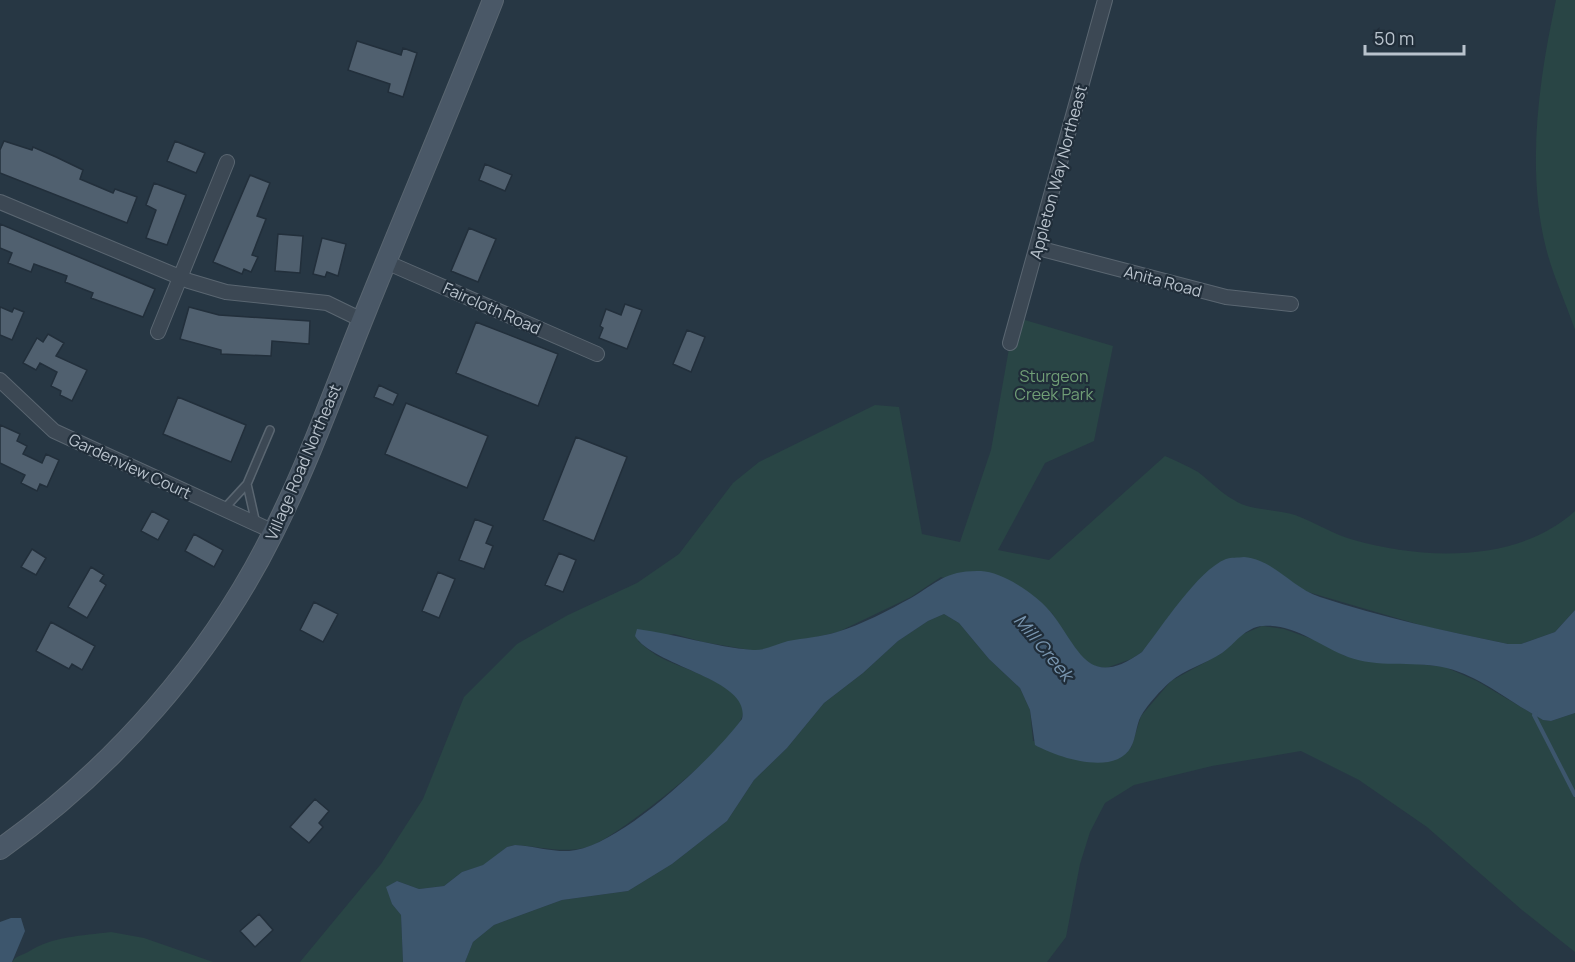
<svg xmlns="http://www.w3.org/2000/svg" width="1575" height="962" font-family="Manrope,sans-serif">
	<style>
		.green { fill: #294545 }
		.water { fill: #3d566d }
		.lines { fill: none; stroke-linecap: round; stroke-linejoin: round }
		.stream { stroke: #3d566d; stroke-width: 4 }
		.building { fill: #50606f; stroke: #222f3b; stroke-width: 1.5 }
		.lane-casing { stroke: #5a6671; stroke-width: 10 }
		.street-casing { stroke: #5a6671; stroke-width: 16 }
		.secondary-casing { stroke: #5a6671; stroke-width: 22 }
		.lane { stroke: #3c4854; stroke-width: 7 }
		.street { stroke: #3c4854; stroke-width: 14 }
		.secondary { stroke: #4a5867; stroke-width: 20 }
		.labels { text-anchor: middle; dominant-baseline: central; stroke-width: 4.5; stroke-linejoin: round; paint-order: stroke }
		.street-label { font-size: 16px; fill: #b9c3cd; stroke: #202d39 }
		.park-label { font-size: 16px; fill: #709e76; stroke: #202d39 }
		.water-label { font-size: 18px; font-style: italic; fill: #7996b0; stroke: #202d39 }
	</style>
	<rect width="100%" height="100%" fill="#273744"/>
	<path class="green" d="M1556,0H1575V330C1566,303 1553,276 1546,248C1526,168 1539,79 1556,0Z
		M1018,318L1113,346L1094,441L1045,463L998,550L1049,560L1165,456C1176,461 1188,466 1198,472C1210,481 1221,493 1234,500C1250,511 1277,509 1295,515C1315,522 1334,535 1354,540C1424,560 1518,563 1575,511V610L1555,632L1521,644H1508L1427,627L1308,592L1195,584L1142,652L1131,659L1106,668L1094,666L1081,657L1070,644L1052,613L941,577L911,597L838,632L756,651L703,642L674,634L638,641C644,646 650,651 656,655C679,669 736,681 743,709C750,735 621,833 595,844C570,856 541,846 514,845L507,847L484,865L462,872L444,886L419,889L397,881L387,887L392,904L401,915L403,962H300L381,864L423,799L464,697L517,644L568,615L637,583L679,554L733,483L759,462L875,405L899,407L922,534L960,542L991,450L1010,343Z
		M944,614L959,623L989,659L1020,688L1030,710L1033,741L1131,748L1141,716L1171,681L1222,653L1241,635L1262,626L1284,629L1320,642L1345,656L1445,667L1477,681L1543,720L1551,721L1575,713V952L1522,910L1427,827L1359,780L1301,751L1212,766L1134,785L1105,803L1090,832L1080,864L1066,937L1047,962H465L473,942L494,925L562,900L628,891L672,864L727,821L754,780L787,748L824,703L863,673L898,641L928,621Z
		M111,932L144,938L213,962H12C17,955 21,956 28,952C53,936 81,936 111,932Z"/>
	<path class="water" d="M1244,557C1275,560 1292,588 1320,597C1381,617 1445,631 1508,644H1521L1555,632L1575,610V713L1551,721L1543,720C1511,703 1478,674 1442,667C1411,661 1377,668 1348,657C1321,647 1294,623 1263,626C1245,627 1235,644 1222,653C1206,664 1185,669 1170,682C1161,690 1147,705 1141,716C1136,725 1136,738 1131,747C1115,777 1056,757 1035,745L1030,710L1020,688L989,659L959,623L944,614L928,621L898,641L863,673L824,703L787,748L754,780L727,821L672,864L628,891L562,900L494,925L473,942L465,962H403L401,915L392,904L386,887L397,881L419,889L444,886L462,872L483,865L507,847L515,845C532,846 554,852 569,851C619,848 713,758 742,719C752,679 654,667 635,636L637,629C676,634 714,647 753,650C764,651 777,644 788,641C804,638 821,637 837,632C861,625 889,610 911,598C938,582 946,570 981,571C1004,572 1040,597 1053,615C1080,651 1089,690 1142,652C1161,628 1198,570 1226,559C1231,557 1238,558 1244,557Z
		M11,918H21L25,931L12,962H0V922Z"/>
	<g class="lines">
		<path class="stream" d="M1536,713L1534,715L1575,795"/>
	</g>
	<path class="building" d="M357,41L401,55L403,48L417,53L403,97L388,92L390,84L348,70Z
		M4,141L32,150L33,147L56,157L83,170L80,179L113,193L115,189L137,197L127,223L0,173V150Z
		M175,141L205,153L196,173L167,161Z
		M485,164L512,175L505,191L479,180Z
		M250,175L270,183L257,216L266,219L252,255L258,257L251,272L244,269L242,274L213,262Z
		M154,183L186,195L167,245L146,238L156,210L146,205Z
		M0,224L155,289L143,317L91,298L93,293L65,282L67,276L34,264L31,272L8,263L12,253L0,248Z
		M469,228L496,239L478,282L451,271Z
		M278,234L303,236L300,273L275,271Z
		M322,238L346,244L338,276L327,272L325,277L313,274Z
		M625,304L642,310L627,349L599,338L603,328L600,326L606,309L621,315Z
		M0,307L12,312L14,308L24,312L12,340L0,335Z
		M189,307L219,315L310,321L309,344L272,341L271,356L221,354V350L180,339Z
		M476,322L558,354L538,406L456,373Z
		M687,330L705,337L691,372L673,364Z
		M48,334L64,343L56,356L87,370L72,401L60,395L61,391L51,386L57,372L40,363L36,370L23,363L37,338L43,342Z
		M379,385L398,394L393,405L374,397Z
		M178,397L246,425L231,462L163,434Z
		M406,403L488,436L467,488L385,454Z
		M0,425L20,434L17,441L27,446L23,454L42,463L46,454L59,460L47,487L40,484L37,491L21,483L25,475L0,463Z
		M576,437L627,457L594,541L543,520Z
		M152,511L169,520L158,540L141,531Z
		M475,519L493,526L486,543L493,546L484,569L459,560Z
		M194,534L223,550L214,567L185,551Z
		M32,549L46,558L36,575L21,567Z
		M559,553L576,560L563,592L545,585Z
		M91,567L104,575L100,581L106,585L87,618L68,607Z
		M438,572L455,579L439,618L422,611Z
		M314,602L338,614L323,642L300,630Z
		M51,622L95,646L82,670L72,664L69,669L36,651Z
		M315,799L329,811L319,823L323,827L309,843L290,827Z
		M259,914L273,930L255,947L240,931Z"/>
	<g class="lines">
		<g class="lane-casing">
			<path id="lane" d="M224,509L247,484
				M256,524L247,484L270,430"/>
		</g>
		<g class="street-casing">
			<path id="street" d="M0,202L189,281L226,292L327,303L362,320
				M1038,248L1226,297L1291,304
				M386,262L597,354
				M158,332L227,162
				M1010,343L1105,0
				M0,380L54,431L274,532"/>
		</g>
		<g class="secondary-casing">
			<path id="secondary" d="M0,849C113,769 211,658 273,533C309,462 336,385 366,311C408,207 452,104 493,0"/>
		</g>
		<use href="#lane" class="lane"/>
		<use href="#street" class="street"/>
		<use href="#secondary" class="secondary"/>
	</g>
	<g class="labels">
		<g class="street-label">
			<text transform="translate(1058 172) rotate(-75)">Appleton Way Northeast</text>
			<text transform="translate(1163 281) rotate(15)">Anita Road</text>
			<text transform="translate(492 308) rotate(24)">Faircloth Road</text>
			<text transform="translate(303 462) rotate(-67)">Village Road Northeast</text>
			<text transform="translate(130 466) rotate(25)">Gardenview Court</text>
		</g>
		<g class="park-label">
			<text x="1054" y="376">Sturgeon<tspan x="1054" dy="18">Creek Park</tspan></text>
		</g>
		<g class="water-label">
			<text transform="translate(1044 647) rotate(50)">Mill Creek</text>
		</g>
	</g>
	<path d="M1365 45v9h99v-9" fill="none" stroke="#b9c3cd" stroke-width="3"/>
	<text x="1374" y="45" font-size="18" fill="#b9c3cd" stroke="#202d39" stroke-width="4.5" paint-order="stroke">50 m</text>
</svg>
